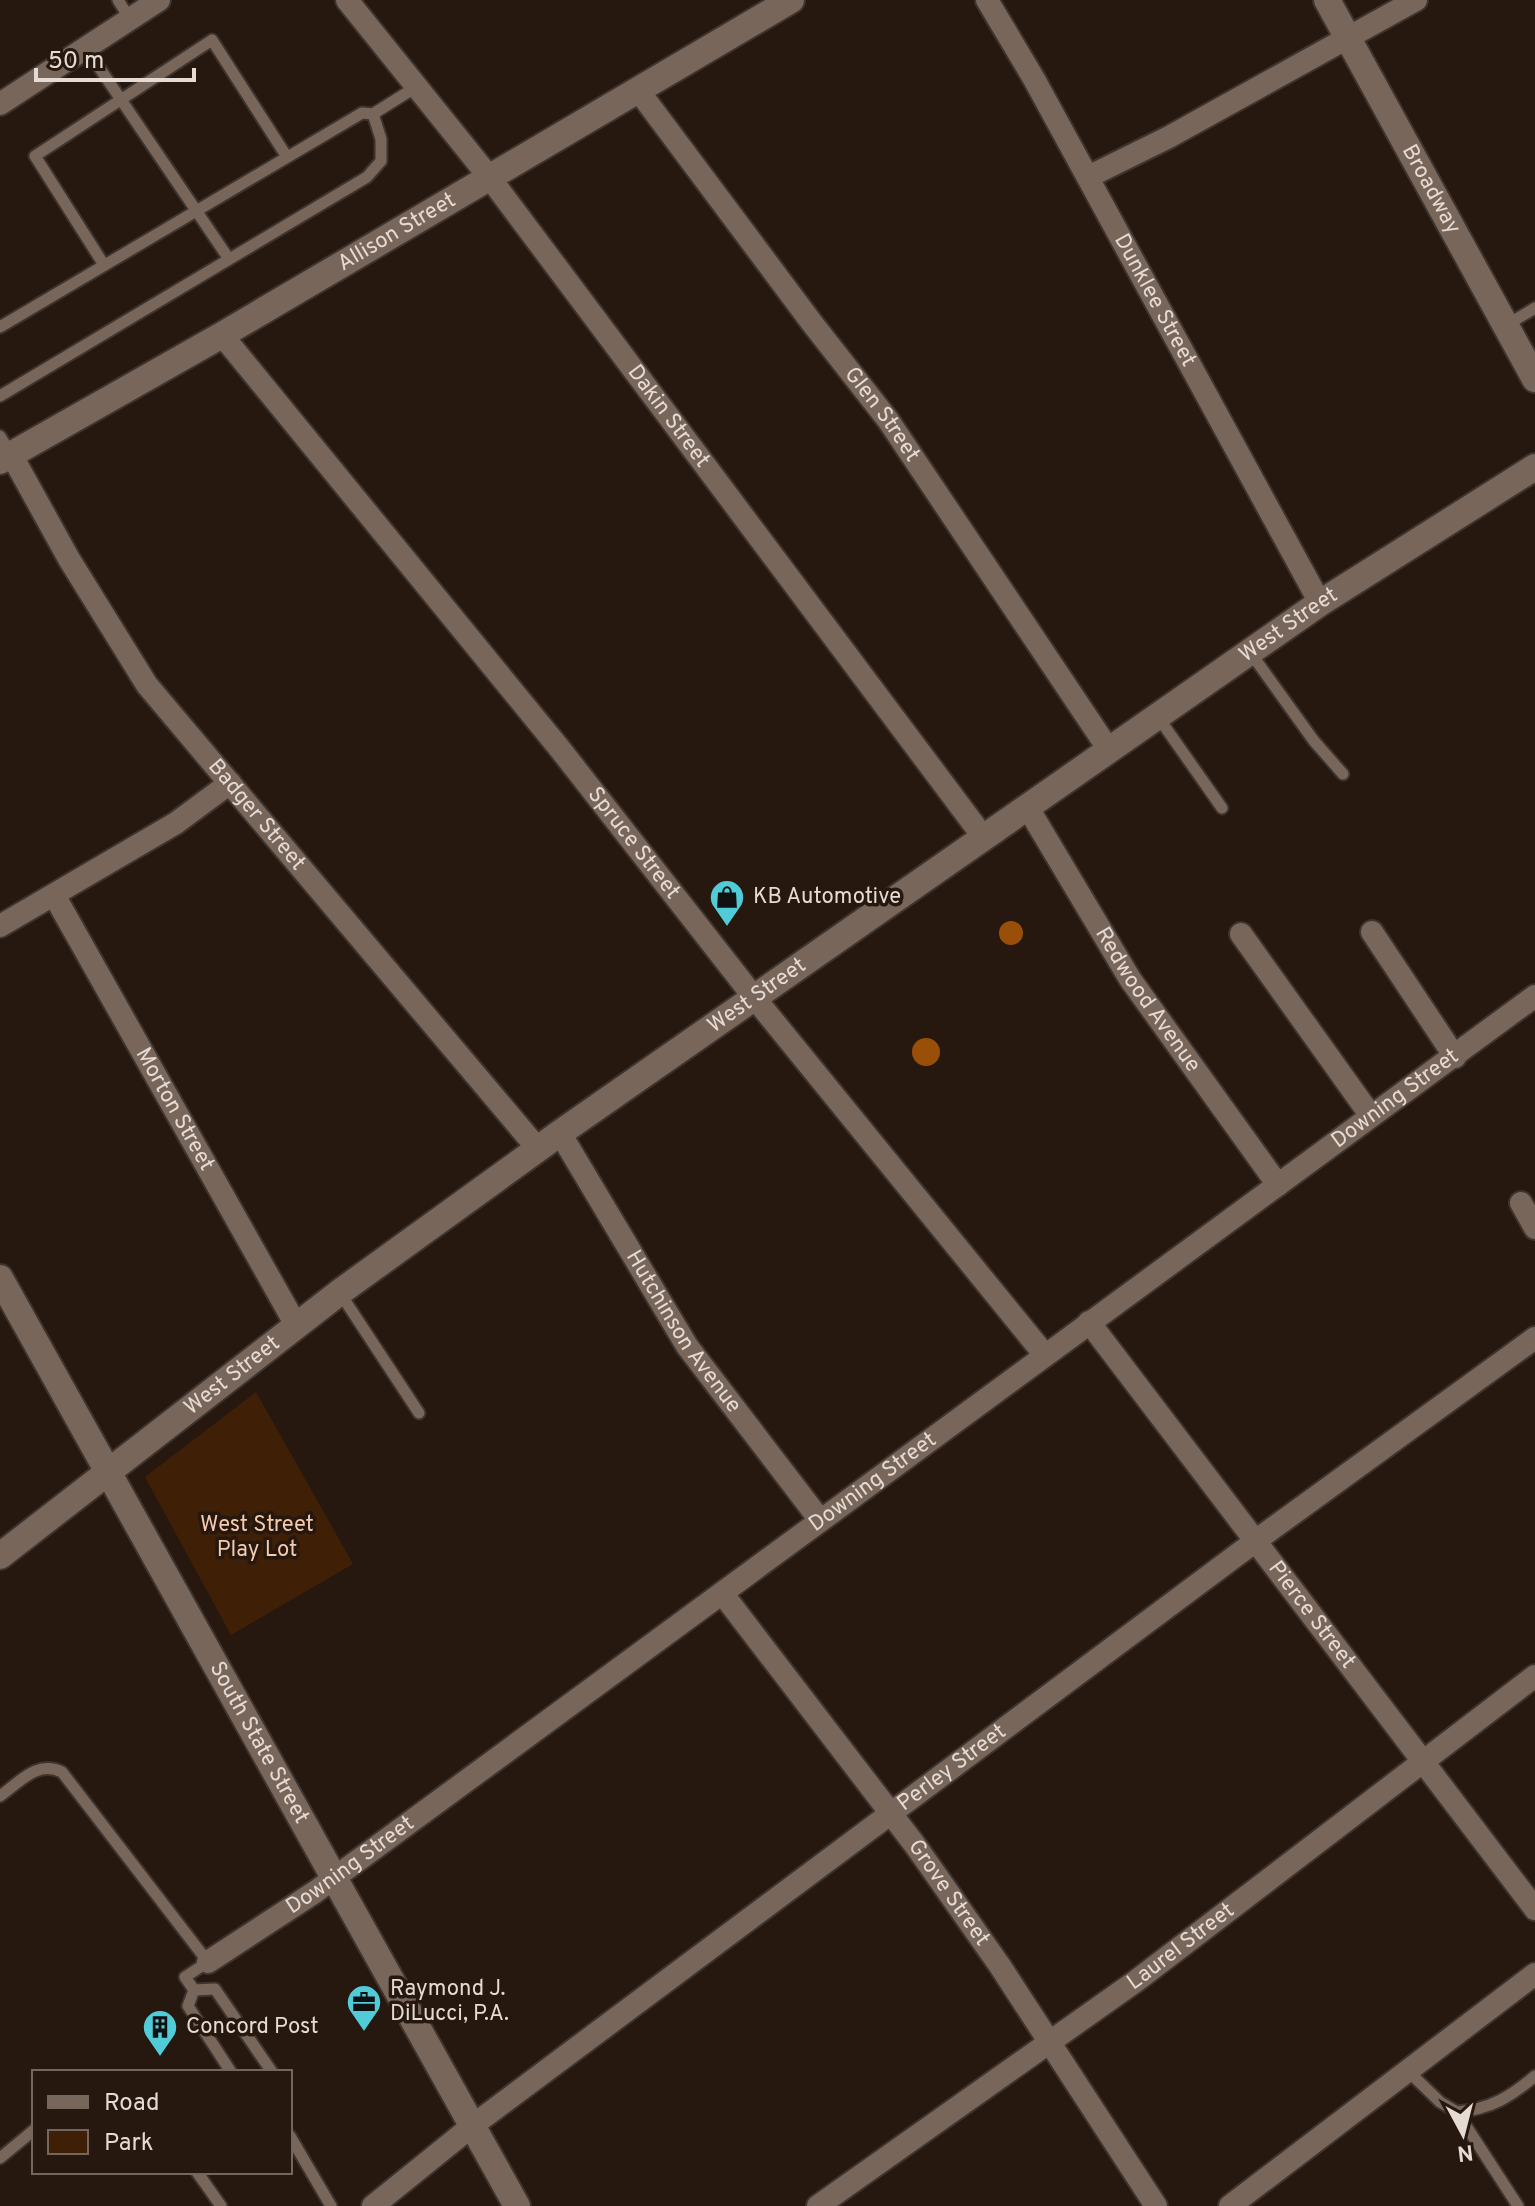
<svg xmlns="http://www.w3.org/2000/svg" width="1535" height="2206" font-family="Overpass,sans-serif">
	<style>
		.green { fill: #3f2007 }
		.water { fill: #9a4f08 }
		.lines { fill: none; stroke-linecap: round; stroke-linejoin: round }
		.service-casing { stroke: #3d332f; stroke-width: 15 }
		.minor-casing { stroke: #3d332f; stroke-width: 26 }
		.tertiary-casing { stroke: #3d332f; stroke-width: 30 }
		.service { stroke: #78665a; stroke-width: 11 }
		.minor { stroke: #78665a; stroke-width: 22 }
		.tertiary { stroke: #78665a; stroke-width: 26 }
		.labels { text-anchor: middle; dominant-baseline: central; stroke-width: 7; stroke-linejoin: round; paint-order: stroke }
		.street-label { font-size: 22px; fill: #e5dbd4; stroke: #26180e }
		.poi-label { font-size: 22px; fill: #e5dbd4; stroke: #26180e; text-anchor: start }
		.park-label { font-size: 22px; fill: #f5caae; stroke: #26180e }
	</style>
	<rect width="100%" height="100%" fill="#26180e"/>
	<path class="green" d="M256,1392L353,1564L231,1635L145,1477Z"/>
	<path class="water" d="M999 933a12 12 0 1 1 24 0a12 12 0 1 1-24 0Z
		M912 1052a14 14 0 1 1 28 0a14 14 0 1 1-28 0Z"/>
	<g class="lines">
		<g class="service-casing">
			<path id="service" d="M118,0L130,19
				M86,48L229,259
				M104,265L35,156L212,40L287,157
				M1505,326L1535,308
				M0,327L362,113L373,114L416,87
				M0,396L367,177L381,161V139L373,114
				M0,436L11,454
				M1250,652L1314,741L1343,774
				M1158,717L1222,808
				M340,1293L419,1413
				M0,1796C20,1782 37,1760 62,1772L208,1962L185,1977L194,1990
				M1408,2071L1440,2102L1457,2112L1518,2206
				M231,2072L188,2006L194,1990L215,1989L272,2072
				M1457,2112C1491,2109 1510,2097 1535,2076
				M290,2136L331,2206
				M0,2158L34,2130
				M197,2172L221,2206"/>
		</g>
		<g class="minor-casing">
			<g id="minor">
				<path id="s1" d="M347,0L490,178L984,838"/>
				<path id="s2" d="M987,0L1034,79L1320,603"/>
				<path id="s3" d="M638,90L812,323L888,420L1109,750"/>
				<path d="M0,104L159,0"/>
				<path d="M1088,177L1169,137L1416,0"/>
				<path id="s4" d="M222,335L560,749L753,996L1044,1354"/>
				<path id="s5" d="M11,454L69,559L147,685L538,1149"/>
				<path id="s6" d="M1028,808L1130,979L1278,1185"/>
				<path id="s7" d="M54,895L296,1325"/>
				<path d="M0,926L176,823L230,783"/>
				<path d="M1372,932L1455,1057"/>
				<path d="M1241,934L1371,1116"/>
				<path id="s8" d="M560,1133L687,1346L820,1520"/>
				<path d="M1521,1203L1535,1228"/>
				<path id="s9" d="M1089,1322L1535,1909"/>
				<path id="s10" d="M722,1593L915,1845L1000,1966L1156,2206"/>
				<path id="s11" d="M208,1962L315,1892L1535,996"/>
				<path id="s12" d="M373,2206L472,2126L1269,1531L1535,1338"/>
				<path id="s13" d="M818,2206L1136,1981L1535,1676"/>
				<path d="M1230,2206L1535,1974"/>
			</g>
		</g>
		<g class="tertiary-casing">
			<g id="tertiary">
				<path id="s14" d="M1327,0L1535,379"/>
				<path id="s15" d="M0,461L222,335L791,0"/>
				<path id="s16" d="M0,1278L517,2206"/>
				<path id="s17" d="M0,1556L340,1292L560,1133L1320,603L1535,467"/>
			</g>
		</g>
		<use href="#service" class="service"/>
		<use href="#minor" class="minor"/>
		<use href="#tertiary" class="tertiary"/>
	</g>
	<defs>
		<g id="shop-pin" transform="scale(1.8)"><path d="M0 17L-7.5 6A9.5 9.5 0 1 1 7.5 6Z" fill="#52cbd8" stroke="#26180e"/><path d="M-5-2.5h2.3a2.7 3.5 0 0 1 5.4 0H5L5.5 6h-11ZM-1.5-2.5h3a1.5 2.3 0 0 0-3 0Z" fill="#111"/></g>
		<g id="office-pin" transform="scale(1.8)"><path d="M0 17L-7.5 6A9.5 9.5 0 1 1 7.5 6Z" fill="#52cbd8" stroke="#26180e"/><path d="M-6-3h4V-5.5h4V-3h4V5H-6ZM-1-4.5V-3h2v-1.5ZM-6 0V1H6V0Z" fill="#111"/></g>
		<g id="building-pin" transform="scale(1.8)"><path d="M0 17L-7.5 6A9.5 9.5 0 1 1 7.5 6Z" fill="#52cbd8" stroke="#26180e"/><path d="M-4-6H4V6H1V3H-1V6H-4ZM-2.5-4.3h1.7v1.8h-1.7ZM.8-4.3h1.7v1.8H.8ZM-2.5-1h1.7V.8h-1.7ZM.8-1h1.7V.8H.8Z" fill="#111"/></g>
	</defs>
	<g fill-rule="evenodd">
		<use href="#shop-pin" x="727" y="897"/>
		<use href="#office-pin" x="364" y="2002"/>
		<use href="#building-pin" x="160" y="2027"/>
	</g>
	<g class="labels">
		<g class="street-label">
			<text stroke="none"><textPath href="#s14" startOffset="216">Broadway</textPath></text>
			<text stroke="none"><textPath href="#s15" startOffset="458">Allison Street</textPath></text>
			<text stroke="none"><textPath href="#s2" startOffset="344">Dunklee Street</textPath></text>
			<text stroke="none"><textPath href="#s3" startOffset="406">Glen Street</textPath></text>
			<text stroke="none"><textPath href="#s1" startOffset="526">Dakin Street</textPath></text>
			<text stroke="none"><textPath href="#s17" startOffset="1590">West Street</textPath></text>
			<text stroke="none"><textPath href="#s5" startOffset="438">Badger Street</textPath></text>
			<text stroke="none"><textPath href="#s4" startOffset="654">Spruce Street</textPath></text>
			<text stroke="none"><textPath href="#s17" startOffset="942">West Street</textPath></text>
			<text stroke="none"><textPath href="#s6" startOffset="226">Redwood Avenue</textPath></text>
			<text stroke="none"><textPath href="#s11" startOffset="1468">Downing Street</textPath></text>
			<text stroke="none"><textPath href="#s7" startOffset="246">Morton Street</textPath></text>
			<text stroke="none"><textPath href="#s8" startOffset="234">Hutchinson Avenue</textPath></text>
			<text stroke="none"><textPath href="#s17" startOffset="294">West Street</textPath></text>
			<text stroke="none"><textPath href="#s11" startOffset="820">Downing Street</textPath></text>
			<text stroke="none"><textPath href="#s9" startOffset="368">Pierce Street</textPath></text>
			<text stroke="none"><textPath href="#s16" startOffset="532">South State Street</textPath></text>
			<text stroke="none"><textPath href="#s12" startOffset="726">Perley Street</textPath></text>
			<text stroke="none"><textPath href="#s11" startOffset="172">Downing Street</textPath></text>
			<text stroke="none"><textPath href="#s10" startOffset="376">Grove Street</textPath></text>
			<text stroke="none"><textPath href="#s13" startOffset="446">Laurel Street</textPath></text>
		</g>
		<g class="poi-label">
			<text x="753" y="897">KB Automotive</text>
			<text x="390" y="1989">Raymond J.<tspan x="390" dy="25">DiLucci, P.A.</tspan></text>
			<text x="186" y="2027">Concord Post</text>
		</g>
		<g class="park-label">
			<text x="257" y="1525">West Street<tspan x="257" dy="25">Play Lot</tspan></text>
		</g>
	</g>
	<rect x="32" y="2070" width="260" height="104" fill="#26180e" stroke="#72665d" stroke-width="2"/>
	<rect x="48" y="2096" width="40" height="12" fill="#78665a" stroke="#72665d" stroke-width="2"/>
	<text x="104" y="2110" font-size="24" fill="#e5dbd4">Road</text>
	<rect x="48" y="2130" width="40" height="24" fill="#3f2007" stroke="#72665d" stroke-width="2"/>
	<text x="104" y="2150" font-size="24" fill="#e5dbd4">Park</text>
	<g transform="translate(1463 2134) rotate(173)" stroke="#26180e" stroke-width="6" paint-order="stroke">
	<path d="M0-6L14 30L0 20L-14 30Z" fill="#e5dbd4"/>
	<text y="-12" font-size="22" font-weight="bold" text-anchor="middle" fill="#e5dbd4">N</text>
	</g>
	<path d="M36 68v12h158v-12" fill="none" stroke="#e5dbd4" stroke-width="4"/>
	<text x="48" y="68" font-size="24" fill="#e5dbd4" stroke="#26180e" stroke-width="6" paint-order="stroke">50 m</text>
</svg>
